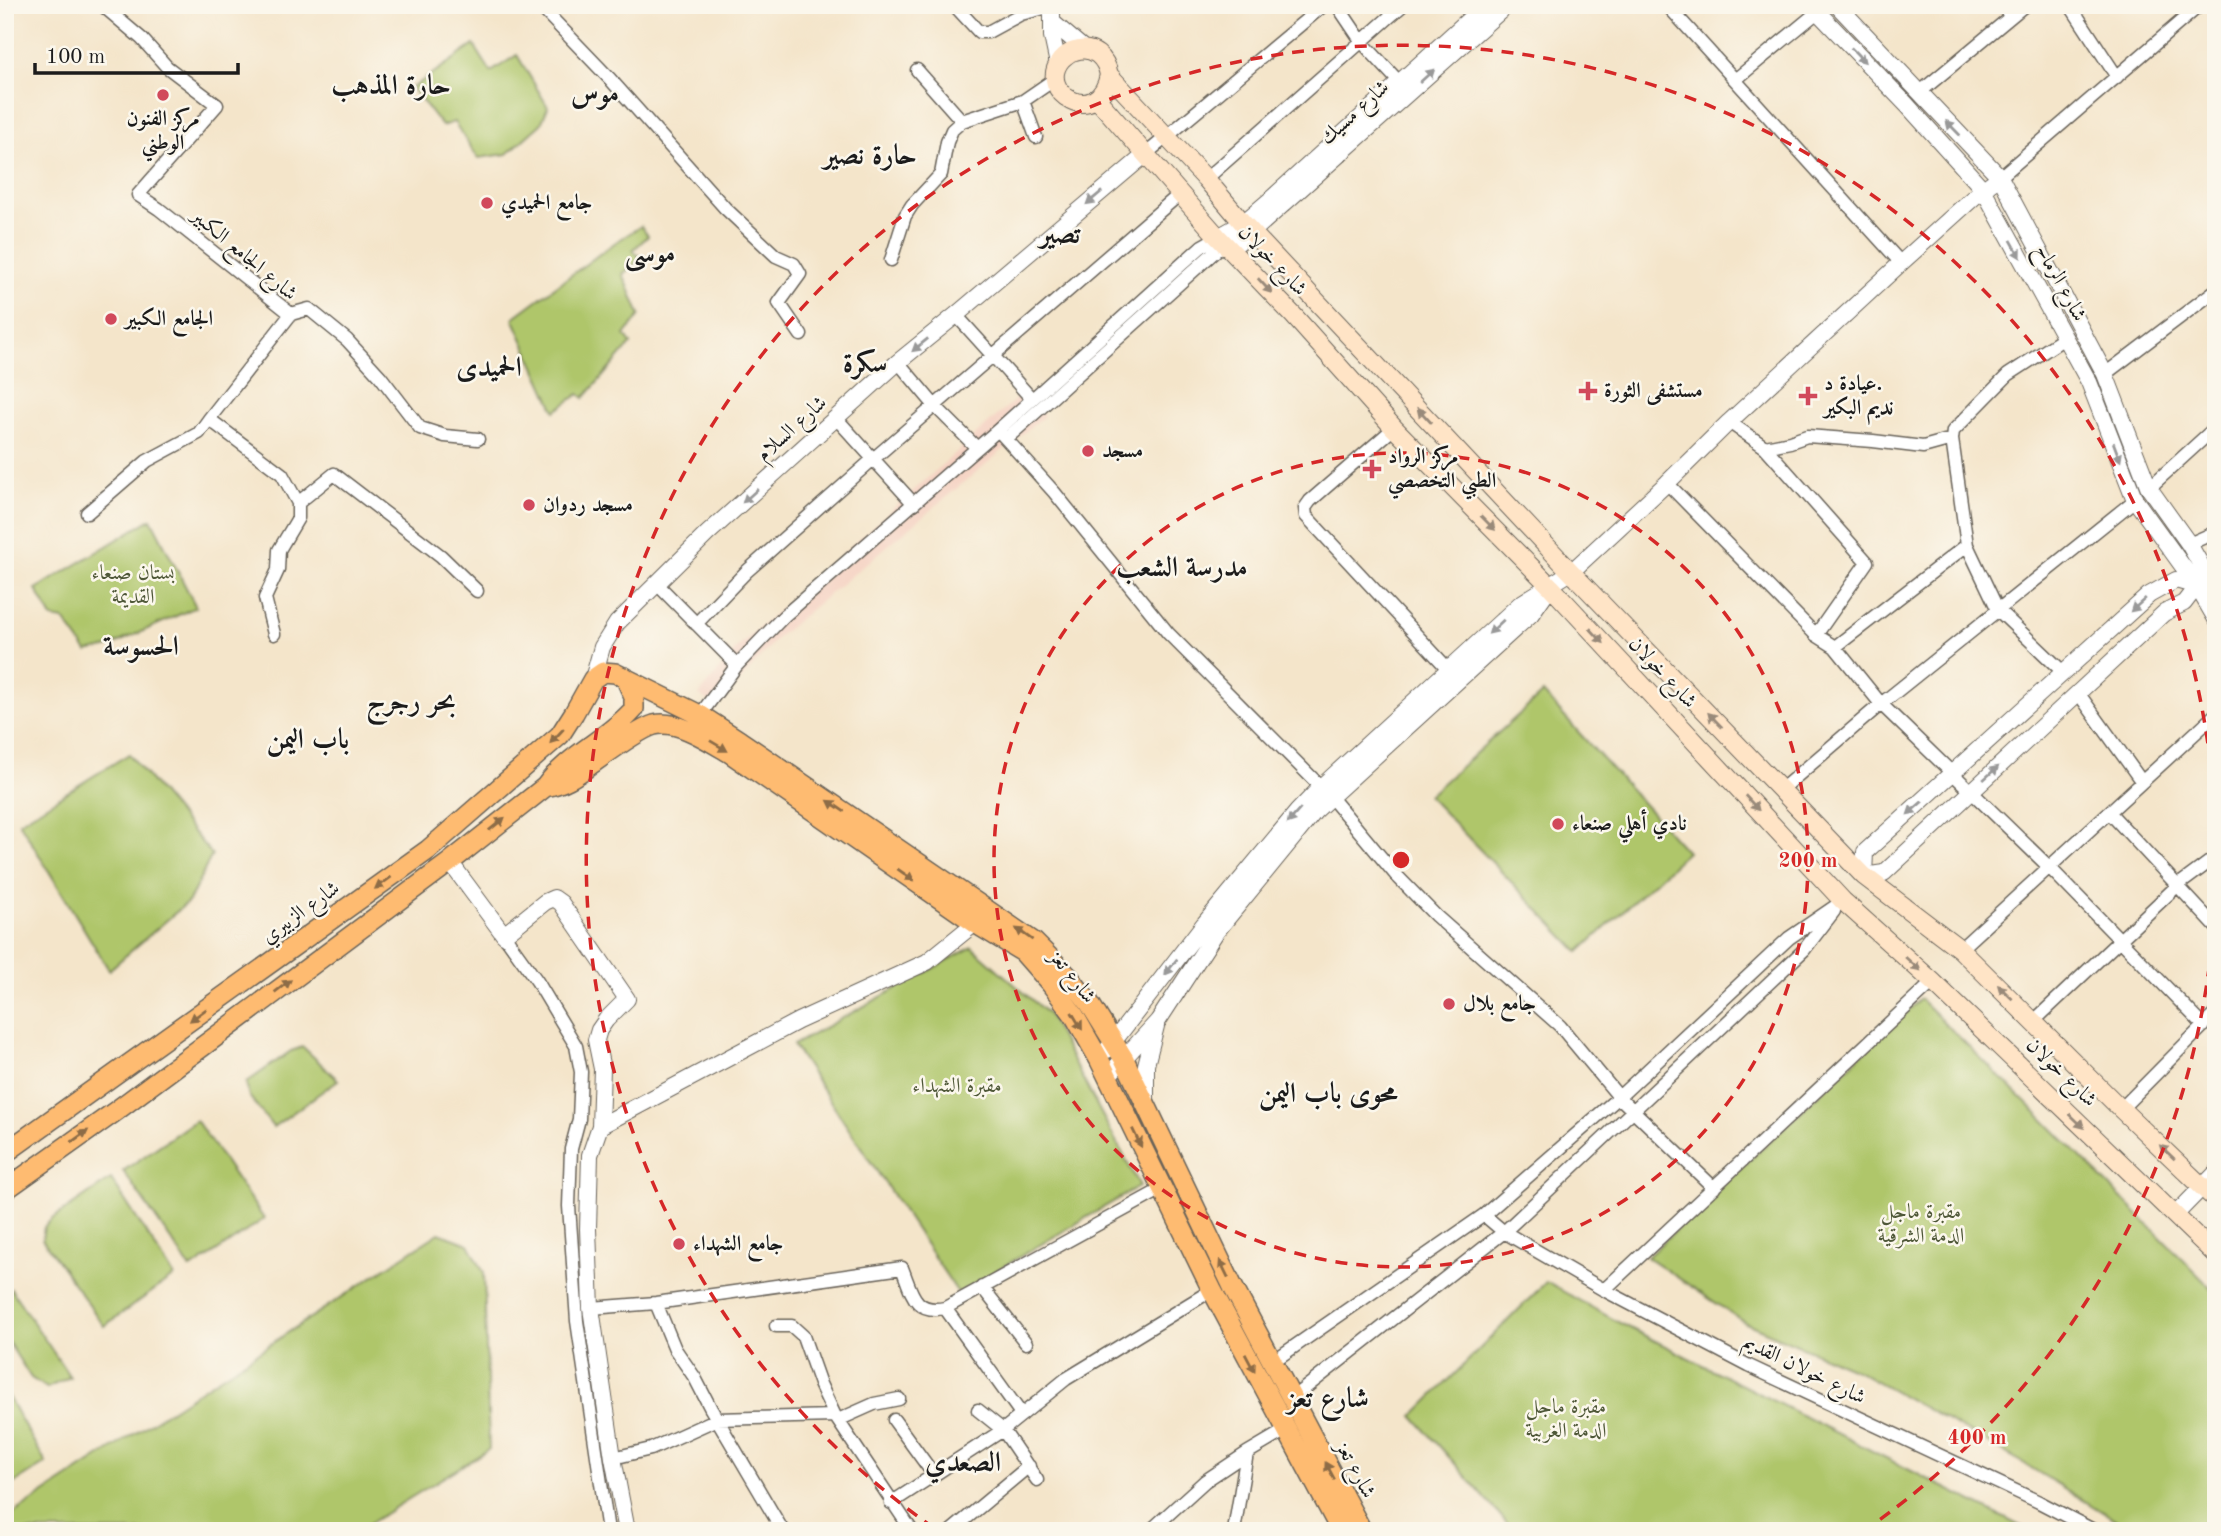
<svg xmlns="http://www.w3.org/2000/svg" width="2221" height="1536" font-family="'Old Standard TT',Amiri,serif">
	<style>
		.built { fill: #f5d2c2 }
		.green { fill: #afc66b; stroke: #667144; stroke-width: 2 }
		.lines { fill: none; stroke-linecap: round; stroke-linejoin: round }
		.minor-casing { stroke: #686259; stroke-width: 15 }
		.tertiary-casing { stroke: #686259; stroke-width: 18 }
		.secondary-casing { stroke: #686259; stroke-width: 20 }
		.primary-casing { stroke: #686259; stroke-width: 22 }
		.minor { stroke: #fff; stroke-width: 12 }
		.tertiary { stroke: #fff; stroke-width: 16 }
		.secondary { stroke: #ffe4c6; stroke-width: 18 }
		.primary { stroke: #febb71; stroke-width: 19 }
		.oneway { fill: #999 }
		.oneway2 { fill: #998a7a }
		.oneway3 { fill: #8d6c46 }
		.ring { fill: none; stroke: #d62828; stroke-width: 3.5; stroke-dasharray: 12 9 }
		.poi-dot { fill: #d1495b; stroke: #fbf7ec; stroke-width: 2.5 }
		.labels { text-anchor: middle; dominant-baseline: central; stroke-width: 5; stroke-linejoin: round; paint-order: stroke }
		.street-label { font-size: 21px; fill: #1c1c1c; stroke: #fbf7ec }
		.poi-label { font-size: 21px; font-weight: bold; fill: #1c1c1c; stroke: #fbf7ec; text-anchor: start }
		.park-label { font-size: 21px; fill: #4f5838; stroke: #fbf7ec }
		.district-label { font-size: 28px; font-weight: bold; fill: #1c1c1c; stroke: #fbf7ec }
		.centre { fill: #d62828; stroke: #fbf7ec; stroke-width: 3.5 }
		.ring-label { font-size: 21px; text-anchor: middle; font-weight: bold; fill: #d62828; stroke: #fbf7ec; stroke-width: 5; stroke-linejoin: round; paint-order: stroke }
	</style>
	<rect width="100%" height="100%" fill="#fbf7ec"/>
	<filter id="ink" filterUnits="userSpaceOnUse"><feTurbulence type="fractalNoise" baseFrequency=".0143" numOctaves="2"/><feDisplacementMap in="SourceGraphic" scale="14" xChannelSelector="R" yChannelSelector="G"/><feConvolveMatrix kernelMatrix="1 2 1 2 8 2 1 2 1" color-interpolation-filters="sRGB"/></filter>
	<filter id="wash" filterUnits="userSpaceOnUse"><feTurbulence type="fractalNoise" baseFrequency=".00686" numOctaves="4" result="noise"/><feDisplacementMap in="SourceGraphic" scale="28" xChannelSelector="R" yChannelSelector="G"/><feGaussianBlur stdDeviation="1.57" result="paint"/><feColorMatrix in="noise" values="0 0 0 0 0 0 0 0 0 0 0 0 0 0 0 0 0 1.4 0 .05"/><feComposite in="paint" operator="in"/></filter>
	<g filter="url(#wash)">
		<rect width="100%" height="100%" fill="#f4e5ca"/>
		<path class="built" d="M1025,391L1044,416L779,636L717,707L699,695L736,649Z"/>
		<path class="green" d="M474,45L491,72L517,55L548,107L541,124L507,154L478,158L454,122L442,126L412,88Z
			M641,226L648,236L633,250L641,258L623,274L640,315L625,335L631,344L584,398L579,394L555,411L513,318L613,244Z
			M151,519L196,607L106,648L87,652L64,620L52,618L36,589Z
			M1543,693L1687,852L1579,952L1428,796Z
			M129,754L212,855L189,901L109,970L19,822Z
			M972,947L1048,1014L1140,1186L958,1293L793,1045Z
			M1920,999L2031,1107L2216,1293V1531H2139L2104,1513L2020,1461L1858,1371L1746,1323L1647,1257Z
			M303,1047L338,1080L273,1127L249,1096L246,1083L291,1051Z
			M196,1120L264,1219L191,1269L123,1171Z
			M111,1179L174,1276L104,1326L42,1239L44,1227L52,1219Z
			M439,1233L469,1244L484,1273L489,1449L357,1531H5V1519Z
			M1546,1282L1620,1323L2030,1531H1514L1413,1416Z
			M11,1289L70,1377L47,1388L31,1378L5,1337V1294Z
			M5,1392L46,1463L5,1489Z"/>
	</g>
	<g filter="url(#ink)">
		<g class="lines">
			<g class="minor-casing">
				<path id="minor" d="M102,5L142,39L167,67L217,105L138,195L159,209L291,314L209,419L282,474L298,503L334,474L441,556L477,591
					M539,5L610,79L725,208L776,256L794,264L800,274L779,303L801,335
					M954,5L979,32H988L1021,14L1052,6
					M1337,5L1362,42L1400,83
					M1667,5L1901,263
					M2001,5L2011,16
					M2070,5L2117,77
					M917,70L962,121
					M1735,80L1826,5
					M1919,93L2025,5
					M1023,101L1036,137
					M1146,154L1324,5
					M2000,177L2200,5
					M1206,179L1403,5
					M891,260L905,216L912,205L941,174L947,142L952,130L962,121L1023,101L1055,79
					M291,314L309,309L347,340L380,376L420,428L445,436L478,439
					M956,315L1031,398
					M898,362L935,406L977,448
					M2105,374L2216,290
					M836,418L914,504
					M1729,422L1765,447L1867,562L1816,635
					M1394,428L1310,501L1305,508L1306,516L1450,671
					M998,430L1054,492L1168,633L1330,796L1395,874L1436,916L1560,1026L1619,1097L1714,1188
					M1006,439L1220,247L1226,245
					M1765,447L1790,442L1807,436L1873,441L1923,447L1952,439
					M1667,483L1816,635L1835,647L1881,704L2049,867L2204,1026
					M2149,488L2216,427
					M87,513L147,461L199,433L209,419
					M2189,544L2216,532
					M657,584L737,665
					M696,624L746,572L872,460L1181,193
					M274,634L265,598L278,570L279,550L298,518V503
					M1835,647L1967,545
					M2064,673L1998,610L1967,545L1952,439L1953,431L2008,375L2066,337
					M2079,694L2142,782
					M700,715L737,665L784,616L998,430L1202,246L1218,237
					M1782,789L1881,704L2135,500
					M2109,812L2216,927
					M1843,901L1789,938L1619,1097L1484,1215L1504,1232L1604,1290L1749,1366L2039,1502L2095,1531
					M504,935L537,981L576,1046L581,1072L579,1119L571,1149L569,1206L577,1321L608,1531
					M1960,949L2216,714
					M2034,1021L2177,886L2216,857
					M2121,1109L2216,1013
					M982,1287L1026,1343
					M1604,1290L1933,982
					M656,1303L675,1349L695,1378L711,1409L783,1531
					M591,1308L656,1303L902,1268C912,1293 914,1314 945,1308L1162,1189
					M945,1308L1022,1415
					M776,1326H792L803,1336L820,1384L835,1416L912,1531
					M1272,1362L1484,1215
					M1291,1399L1504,1232L1804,950L1834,911
					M978,1410L1003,1430L1037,1480
					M838,1420L874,1404L899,1399
					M894,1420L934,1475
					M613,1458L651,1449L717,1419L835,1416
					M891,1503L1003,1430L1066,1379L1212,1290
					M951,1531L1029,1466
					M1150,1531L1205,1481L1247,1453L1286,1430
					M1234,1531L1247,1453"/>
			</g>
			<g class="tertiary-casing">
				<path id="tertiary" d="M1052,5V36L1058,64
					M1811,5L1907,105L1983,189L2089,382L2135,500L2197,586L2216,619
					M1837,5L2000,177L2105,374L2149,488L2189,544L2216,591
					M1052,22L1084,49
					M1218,237L1243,223L1270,200L1485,5
					M1226,245L1239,242L1252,232L1507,5
					M2197,586L2184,603L2164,613L1884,873L1864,876L1865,852L2149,595L2176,580L2197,586L2212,584
					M593,679L602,647L617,623L707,534L898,362L956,315L1146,154
					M450,862L504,935L545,902L554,898L561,903L627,999L606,1020L599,1030L596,1040L602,1069L600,1126
					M1107,1050L1204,924L1297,812L1321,787L1520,604L1571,572L1667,483L1729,422L1901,263L1983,189L2000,177
					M1107,1077L1158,1021L1216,932L1315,811L1531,614L1547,591
					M1146,1101V1065L1156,1026
					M2175,1215L2216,1173
					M627,1531L613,1458L591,1308L588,1229L590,1155L600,1126L798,1021L927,962L975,923"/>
			</g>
			<g class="secondary-casing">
				<path id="secondary" d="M1109,75C1098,130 1035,92 1061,60C1065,56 1069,52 1075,51C1093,45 1106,58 1109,75L1206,179L1243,223L1571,572L1864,876L1960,949L2121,1109L2216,1200
					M1097,99L1218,237L1293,315L1394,428L1551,587L1843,901L1933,982L2216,1255"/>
			</g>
			<g class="primary-casing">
				<path id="primary" d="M545,787C566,783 576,775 593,763C607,753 640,729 654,725C678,719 711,742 730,753L975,923L1023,952L1051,984L1074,1015L1099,1059L1212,1290L1341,1531
					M5,1153L428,850L560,735L574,713L593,679L603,672L615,673L700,715L740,741L1034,942L1069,977L1090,1004L1124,1059L1233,1287L1362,1531
					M5,1190L116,1111L450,862L545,787C569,754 608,739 634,709V697L625,677"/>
			</g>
			<use href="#minor" class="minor"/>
			<use href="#tertiary" class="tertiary"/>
			<use href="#secondary" class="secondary"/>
			<use href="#primary" class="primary"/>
		</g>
		<defs><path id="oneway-solid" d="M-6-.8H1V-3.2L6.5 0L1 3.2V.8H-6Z" transform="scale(1.75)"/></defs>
		<g class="oneway">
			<use href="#oneway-solid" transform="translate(1858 55) rotate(46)"/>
			<use href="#oneway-solid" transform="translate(1427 76) rotate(-42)"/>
			<use href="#oneway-solid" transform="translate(1953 128) rotate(-134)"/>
			<use href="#oneway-solid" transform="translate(1094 198) rotate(140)"/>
			<use href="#oneway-solid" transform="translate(2016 249) rotate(61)"/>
			<use href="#oneway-solid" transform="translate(920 345) rotate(141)"/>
			<use href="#oneway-solid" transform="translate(2117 452) rotate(69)"/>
			<use href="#oneway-solid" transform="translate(750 496) rotate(138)"/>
			<use href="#oneway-solid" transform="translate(2138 605) rotate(138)"/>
			<use href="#oneway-solid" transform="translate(1496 627) rotate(137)"/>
			<use href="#oneway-solid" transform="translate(1991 773) rotate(-42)"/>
			<use href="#oneway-solid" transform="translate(1915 808) rotate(139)"/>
			<use href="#oneway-solid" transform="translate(1294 816) rotate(131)"/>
			<use href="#oneway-solid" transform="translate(1171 967) rotate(127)"/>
		</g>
		<g class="oneway2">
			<use href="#oneway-solid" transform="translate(1265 286) rotate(47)"/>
			<use href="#oneway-solid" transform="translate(1424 415) rotate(-133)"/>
			<use href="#oneway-solid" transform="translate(1488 523) rotate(45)"/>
			<use href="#oneway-solid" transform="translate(1597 636) rotate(47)"/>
			<use href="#oneway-solid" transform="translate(1715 720) rotate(-134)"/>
			<use href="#oneway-solid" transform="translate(1752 803) rotate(47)"/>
			<use href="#oneway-solid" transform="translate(1913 964) rotate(42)"/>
			<use href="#oneway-solid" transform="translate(2005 992) rotate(-136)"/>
			<use href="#oneway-solid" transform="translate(2077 1121) rotate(44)"/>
			<use href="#oneway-solid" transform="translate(2167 1152) rotate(-137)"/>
		</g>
		<g class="oneway3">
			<use href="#oneway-solid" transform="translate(557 736) rotate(133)"/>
			<use href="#oneway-solid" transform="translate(719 746) rotate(31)"/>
			<use href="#oneway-solid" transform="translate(836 806) rotate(-146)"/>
			<use href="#oneway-solid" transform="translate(497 824) rotate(-39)"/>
			<use href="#oneway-solid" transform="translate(906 875) rotate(35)"/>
			<use href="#oneway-solid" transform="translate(383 883) rotate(144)"/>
			<use href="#oneway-solid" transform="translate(1024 934) rotate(-145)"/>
			<use href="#oneway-solid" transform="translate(283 986) rotate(-37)"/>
			<use href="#oneway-solid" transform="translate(198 1015) rotate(144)"/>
			<use href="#oneway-solid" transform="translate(1077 1021) rotate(59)"/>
			<use href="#oneway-solid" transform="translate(80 1136) rotate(-35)"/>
			<use href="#oneway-solid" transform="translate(1137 1138) rotate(64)"/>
			<use href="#oneway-solid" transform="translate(1224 1269) rotate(-116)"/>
			<use href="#oneway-solid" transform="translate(1250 1363) rotate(62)"/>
			<use href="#oneway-solid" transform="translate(1330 1471) rotate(-118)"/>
		</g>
	</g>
	<g class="ring">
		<circle cx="1401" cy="860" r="407"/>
		<path d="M2216 881A815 815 0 0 1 1868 1528M934 1528A815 815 0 1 1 2216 839"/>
	</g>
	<g class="poi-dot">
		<circle cx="163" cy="95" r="7"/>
		<circle cx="487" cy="203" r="7"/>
		<circle cx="111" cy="319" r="7"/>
		<path d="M1584.5 380.5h7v7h7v7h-7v7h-7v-7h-7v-7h7z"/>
		<path d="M1804.5 385.5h7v7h7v7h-7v7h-7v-7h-7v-7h7z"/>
		<circle cx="1088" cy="451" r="7"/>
		<path d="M1368.5 458.5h7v7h7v7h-7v7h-7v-7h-7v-7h7z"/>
		<circle cx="529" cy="505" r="7"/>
		<circle cx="1558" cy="824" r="7"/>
		<circle cx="1449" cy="1004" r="7"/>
		<circle cx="679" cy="1244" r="7"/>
	</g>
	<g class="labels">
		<g class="street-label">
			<text transform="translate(1355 113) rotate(-42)">شارع مسيك</text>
			<text transform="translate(244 255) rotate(40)">شارع الجامع الكبير</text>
			<text transform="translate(1272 261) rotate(46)">شارع خولان</text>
			<text transform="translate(2060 283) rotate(61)">شارع الرماح</text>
			<text transform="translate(792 429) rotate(-42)">شارع السلام</text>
			<text transform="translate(1662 673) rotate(47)">شارع خولان</text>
			<text transform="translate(301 913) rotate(-36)">شارع الزبيري</text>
			<text transform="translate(1072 977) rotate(52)">شارع تعز</text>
			<text transform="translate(2061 1073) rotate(44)">شارع خولان</text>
			<text transform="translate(1804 1370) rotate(26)">شارع خولان القديم</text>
			<text transform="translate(1355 1470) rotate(62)">شارع تعز</text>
		</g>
		<g class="poi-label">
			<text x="163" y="119" text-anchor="middle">مركز الفنون<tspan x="163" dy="24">الوطني</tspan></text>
			<text x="501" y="203">جامع الحميدي</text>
			<text x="125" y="319">الجامع الكبير</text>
			<text x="1824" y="384">عيادة د.<tspan x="1824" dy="24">نديم البكير</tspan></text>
			<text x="1604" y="391">مستشفى الثورة</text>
			<text x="1102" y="451">مسجد</text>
			<text x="1388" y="457">مركز الرواد<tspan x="1388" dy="24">الطبي التخصصي</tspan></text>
			<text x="543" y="505">مسجد ردوان</text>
			<text x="1572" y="824">نادي أهلي صنعاء</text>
			<text x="1463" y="1004">جامع بلال</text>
			<text x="693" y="1244">جامع الشهداء</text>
		</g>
		<g class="park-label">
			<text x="133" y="573">بستان صنعاء<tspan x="133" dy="24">القديمة</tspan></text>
			<text x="957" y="1086">مقبرة الشهداء</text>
			<text x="1921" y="1212">مقبرة ماجل<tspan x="1921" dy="24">الدمة الشرقية</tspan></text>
			<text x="1566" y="1407">مقبرة ماجل<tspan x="1566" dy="24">الدمة الغربية</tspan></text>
		</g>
		<g class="district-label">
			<text x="391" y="87">حارة المذهب</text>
			<text x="595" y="95">موس</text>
			<text x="870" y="157">حارة نصير</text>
			<text x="1060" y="236">تصير</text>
			<text x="650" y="255">موسى</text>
			<text x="865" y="365">سكرة</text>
			<text x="489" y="369">الحميدى</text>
			<text x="1182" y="569">مدرسة الشعب</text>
			<text x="141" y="648">الحسوسة</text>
			<text x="411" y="703">بحر رجرج</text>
			<text x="308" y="741">باب اليمن</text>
			<text x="1328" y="1095">محوى باب اليمن</text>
			<text x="1328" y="1400">شارع تعز</text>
			<text x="963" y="1464">الصعدي</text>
		</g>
	</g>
	<circle cx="1401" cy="860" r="10" class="centre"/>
	<g class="ring-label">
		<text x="1808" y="867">200 m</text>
		<text x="1977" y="1444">400 m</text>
	</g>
	<rect width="2221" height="1536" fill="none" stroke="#fbf7ec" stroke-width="28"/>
	<path d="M35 63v10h203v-10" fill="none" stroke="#1c1c1c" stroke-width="3.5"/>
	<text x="46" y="63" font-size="21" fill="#1c1c1c" stroke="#fbf7ec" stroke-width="5" paint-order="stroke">100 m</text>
</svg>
